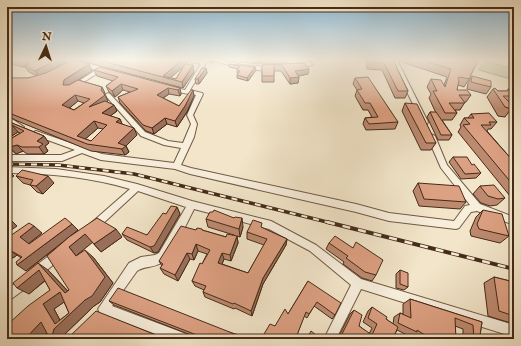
<svg xmlns="http://www.w3.org/2000/svg" width="521" height="346" font-family="'IM FELL English',serif">
	<style>
		.green { fill: #bac597; stroke: #807858 }
		.lines { fill: none; stroke-linecap: round; stroke-linejoin: round }
		.street-casing { stroke: #715a44; stroke-width: 2 }
		.street { fill: #f7eedc; fill-rule: evenodd }
		.rail-far1-casing { stroke: #462b18; stroke-width: 3.5 }
		.rail-casing { stroke: #462b18; stroke-width: 4 }
		.rail-far1 { stroke: #f7eedc; stroke-width: 2; stroke-dasharray: 6; stroke-linecap: butt }
		.rail { stroke: #f7eedc; stroke-width: 2.5; stroke-dasharray: 8; stroke-linecap: butt }
		.wall { fill: #bd8a70; stroke: #462b18; fill-rule: evenodd }
		.shaded-wall { fill: #9a705b; stroke: #462b18 }
		.building { fill: #dca082; stroke: #462b18; fill-rule: evenodd }
	</style>
	<rect width="100%" height="100%" fill="#f2e5c9"/>
	<filter id="stains"><feTurbulence type="fractalNoise" baseFrequency=".005" numOctaves="4"/><feColorMatrix values="0 0 0 0 .2 0 0 0 0 .09 0 0 0 0 .02 0 0 0 .5 -.17"/></filter>
	<radialGradient id="worn" r=".72"><stop offset=".6" stop-color="#630" stop-opacity="0"/><stop offset="1" stop-color="#630" stop-opacity=".3"/></radialGradient>
	<path class="green" d="M485,61L514,69V80L479,70Z"/>
	<g class="lines">
		<g class="street-casing">
			<path id="street" d="M62,60C73,60 100,65 110,71L107,73L101,71L73,89L70,87L71,86L96,70Z
				M182,60L203,61L208,60L190,90L202,93L203,94L193,115L197,124L194,137L181,165L191,168L356,204L389,213L454,221L465,206L470,205L441,168L427,136L431,134L435,136L447,165L480,204L514,217V225L477,211L471,212L459,228L456,229L389,221L356,212L190,174L175,169L101,160L82,153L62,161H7V155H61L75,150L34,135L32,133L36,131L102,154L174,163L181,148L164,145L141,136L105,95L108,93L110,94L145,132L168,141L183,143L191,124L187,115L196,95L171,91L168,89L171,87L185,90L201,64Z
				M211,60H221L243,65L272,67L275,69L272,71L243,69Z
				M391,60H397L428,122L427,124H425L422,122Z
				M310,62L313,64L312,65L295,69L292,67Z
				M7,116C9,117 23,126 24,127L23,129C18,130 11,126 7,122Z
				M7,167L56,169L104,176L137,184L192,201L271,221L316,245L361,279L514,325V337L361,289L336,339H324L351,285L310,251L269,229L194,209C188,221 171,258 161,263C153,268 144,266 137,271L112,306L189,335L191,339H169L100,313L98,309L129,263L141,257L155,255L159,253L186,207L138,191L96,230L93,231L90,230L88,227L90,224L130,189C90,177 48,173 7,173Z
				M57,250L61,252L62,255L61,258L39,277L35,278L31,277L30,273L31,269Z
				M25,277L29,278L30,282L29,286L7,302V289Z"/>
		</g>
		<use href="#street" class="street"/>
		<g class="rail-far1-casing">
			<path id="rail-far1" d="M7,164L58,165L134,174L331,223"/>
		</g>
		<g class="rail-casing">
			<path id="rail" d="M327,222L514,269"/>
		</g>
		<use href="#rail-far1" class="rail-far1"/>
		<use href="#rail" class="rail"/>
	</g>
	<path class="wall" d="M7,60H64L66,63L89,64L92,71L78,80L102,87L108,101L107,102L117,111L110,116L120,119L122,124L137,135L126,146L129,152L125,155L91,151L15,120L7,115V78H28L37,76L29,72L25,67H23L8,63L7,64ZM78,101L84,103L74,110L69,108ZM98,128L103,129L91,141L85,139Z
		M78,60H187L188,63L186,64L194,72L183,88ZM185,65L176,79L170,78Z
		M208,60H214V63L209,62Z
		M223,60H288L287,63L262,64V61L259,64Z
		M366,60H393L408,91L405,98H395L382,70L367,69Z
		M400,60H478L469,79L464,87L458,85L457,90L471,95L466,102H465L460,110H455L457,113L452,120H442L452,135L449,140H438L427,117L430,112L436,113L429,98L431,94L427,87L431,79L444,85L447,77L399,61Z
		M304,63L308,74L298,76L299,77L298,83L290,84L281,71H274V82H262V65Z
		M229,64L255,67L256,70L248,81L237,78V75L238,74L237,73V70L238,69L229,67Z
		M206,68L207,73L199,84H196L195,79Z
		M94,70L180,88L181,94L180,96L169,94L163,98L179,106L193,90L194,96L187,112L177,127L167,124L154,134L146,131L120,103L118,97L130,92L123,90L115,97L109,92L106,86L113,81L97,76Z
		M472,76L491,87L486,94L467,89L468,83Z
		M355,78L398,122L395,129L366,130L363,124L365,118L372,117L368,110H363L355,96L357,90L353,84Z
		M493,89L498,91H507L508,89H514V104H511L513,106L505,117L498,116L487,97Z
		M405,103L436,143L431,150H421L402,111Z
		M471,114L497,122L491,129H488L487,131L514,162V196H510L458,132L461,127L460,125L464,118H468Z
		M7,121L44,136L49,143L45,146L48,151L44,154H27L23,151L16,154L10,149L7,147V141L20,133L18,132L7,139Z
		M453,157L472,165L481,173L476,178L461,179L449,162Z
		M16,176L54,183L43,194L37,192L30,185L23,183Z
		M418,183L466,202L460,209L419,206L413,191Z
		M480,186L505,198L497,205L490,206L481,203L473,194Z
		M177,207L180,214L158,252L154,253L127,240L122,234L147,235L166,214Z
		M483,210L509,236L500,243L471,236L470,231L476,217Z
		M206,219L243,227L240,237L237,236L238,243L231,261L224,259L222,264L248,273L264,245L247,239V232L262,228L287,239L286,245L263,284L252,316L235,308L234,309L205,297L203,292L204,290L195,286L192,281L202,264L207,254L198,251L194,260L190,259L178,281L164,274L160,268L162,266L159,261L196,230H202L226,237L234,235L208,227Z
		M78,230L73,234L122,237L101,252L92,242L77,255L93,257L113,283L100,302L94,306L65,334L64,336L166,339H50L47,333L41,339H7L50,290L45,281L29,294L48,270L68,291L69,290L56,248L26,271L21,258L17,255L13,258L7,254V238L42,233L28,244H29ZM64,302L69,313L60,320L54,309Z
		M329,243L353,248L376,275L372,281L362,278L343,264L344,262L326,249Z
		M400,270L408,287L404,290L396,288V274Z
		M494,277L514,282V324L488,316L484,283Z
		M308,281L335,315L332,319L314,306L307,318L304,316L297,335L275,326L288,314Z
		M410,299L482,322L480,335L484,339H463V329L455,326L456,338L457,337L462,339H417L411,335L409,336L397,330L395,334L403,339H340L338,338L350,314L354,310L359,326L369,334L372,328L363,322L368,311L372,307L386,319L393,324L394,317L400,313L403,314V304Z
		M109,301L232,333L251,339H201L114,305Z
		M514,336V339H510V337Z"/>
	<path class="shaded-wall" d="M21,60H41L26,64L28,65L23,67L18,61Z
		M56,60H64L66,63L39,77L35,71Z
		M182,60H187L188,63L169,79L163,76Z
		M259,60H262L259,64Z
		M89,64L92,71L67,87L63,85L64,80Z
		M193,65L194,72L183,88L182,82Z
		M255,67L256,70L248,81L247,78Z
		M206,68L207,73L199,84L198,79Z
		M309,69L308,74L294,77L295,71Z
		M299,77L298,83L290,84V78Z
		M121,84L123,90L115,97L112,91Z
		M102,87L105,93L104,95H105L108,101L93,113L89,107Z
		M168,88L169,94L159,101L157,95Z
		M180,88L181,94L180,96L178,90Z
		M193,90L194,96L187,112L177,127L175,121Z
		M75,95L78,101L66,111L62,105Z
		M114,105L117,111L105,120L102,113Z
		M165,118L167,124L154,134L152,128Z
		M120,119L123,126L116,122Z
		M94,121L98,128L82,142L77,136Z
		M12,125L18,132L7,139V129Z
		M134,128L137,135L126,146L129,152L125,155L118,143Z
		M44,136L49,143L45,146L48,151L44,154L39,147L37,141Z
		M17,145L23,151L16,154L10,147Z
		M7,169L14,176L7,180Z
		M48,176L54,183L43,194L36,186Z
		M177,207L180,214L158,252L154,253L150,247Z
		M7,212L10,216L8,217L17,226L7,233Z
		M242,218L243,227L240,237L239,229Z
		M72,224L78,230L26,271L17,265Z
		M34,226L42,233L28,244L20,237Z
		M116,229L122,237L101,252L94,244Z
		M85,234L93,242L77,255L84,263L76,256L69,247Z
		M237,236L238,243L231,261L230,255Z
		M287,239L286,245L263,284L252,316L251,311L263,278Z
		M196,244L198,251L194,260L192,254Z
		M8,249L17,255L13,258L7,254V250Z
		M85,250L93,257L113,283L100,302L94,306L65,334L63,339L52,336L54,329L55,324L43,304L60,292L70,298L54,309L61,322L85,300Z
		M187,253L190,259L178,281L175,275Z
		M222,253L224,259L220,269L218,263Z
		M38,263L48,270L75,299L65,293Z
		M39,270L49,277L29,294L17,288Z
		M41,322L52,327L41,339H25Z"/>
	<path class="building" d="M31,60H56L35,71L25,66L29,64H26Z
		M71,60H74L89,64L64,80L63,85H69L78,80L102,87L101,90L105,95L89,107L105,101L114,105L102,113L120,119L116,122L134,128L118,143L126,146L122,149L87,144L9,113L7,112V78H28L46,73ZM75,95L90,99L74,110L62,105ZM94,121L107,125L91,141L77,136Z
		M98,60H182L163,76L176,79L185,64L193,65L182,82Z
		M369,60H393L408,91H398L384,63L369,62Z
		M422,60H478L469,79L460,77L458,78L459,80L457,90H467L471,95H459L465,103H449L457,113H445L433,91H437L431,79L441,80L445,87L451,69Z
		M304,63L309,69L295,71L299,77L290,78L282,65H274V76H262V65Z
		M229,64L255,67L247,78L237,75L240,71L237,70L240,66Z
		M100,67L180,88L178,90L168,88L157,95L179,106L191,90H193L185,106L175,121L165,118L152,128L143,125L118,97L138,89L121,84L112,91L106,86L118,77L94,70Z
		M202,68H206L198,79H195Z
		M472,76L491,81V87L471,82Z
		M368,77L398,122L369,124L365,118L378,117L370,103H365L357,90L362,89L355,78Z
		M495,88L498,91H508V89H514V96H503L513,106H510L511,109L505,107L493,89Z
		M405,103L417,104L436,143H426Z
		M430,112H436L452,135H441Z
		M489,113L497,122H489L491,125H481L514,162V186L463,125L470,124L464,118H474L471,114Z
		M7,121L44,136L37,141L43,144L39,147H22L17,145L10,147L7,145V141L24,131L12,125L7,129Z
		M453,157H467L472,165L474,164L481,173L465,174Z
		M22,170L48,176L36,186L30,185L33,180L16,176Z
		M418,183L459,186L466,202L424,199Z
		M494,185L505,198L498,199L488,196L480,186Z
		M171,206L177,207L154,246L150,247L122,234L127,227L147,235L163,213L166,214Z
		M214,210L234,218L235,217L242,218L239,229L206,219L210,212H213Z
		M483,210L502,214L509,236L479,229L477,224Z
		M65,218L72,224L17,265L16,262L22,257L8,249L7,250V238L29,223L34,226L20,237L29,244Z
		M97,218L116,229L94,244L85,234L69,247L76,256L85,250L105,277L92,296L85,300L54,329L52,336H70L96,311L166,339H50L41,322L25,339H7V325L28,306L50,290L39,270L17,288L13,283L38,263L65,293L69,290L47,256L69,237ZM60,292L69,313L55,324L43,304Z
		M253,220L262,223L261,227L287,239L263,278L251,311L234,303L233,304L203,292L206,286L192,281L200,263L202,264L210,250L196,244L192,254L187,253L175,275L160,268L163,264L159,261L181,226L196,230L197,228L202,229V230L226,237L227,234L237,236L230,255L222,253L218,263L248,273L267,239L247,232Z
		M335,236L353,248L356,242L383,260L376,275L365,272L346,258L348,256L329,243Z
		M400,270L408,273V287L400,284Z
		M494,277L514,282V316L499,311Z
		M308,281L341,303L335,315L317,302L309,314L306,312L297,335L303,339H261L270,324L275,326L285,309L288,314Z
		M118,288L232,333L251,339H207L109,301Z
		M410,299L482,322L480,335L485,337L484,339H474L473,325L455,318L456,339H452L443,335L442,339H431L417,330V332L398,323L400,313L411,318Z
		M372,307L387,317L386,319L398,327L395,334L403,339H348L342,334L354,310L362,315L359,326L372,335L377,324L368,318Z
		M311,331L321,339H307Z
		M457,337L462,339H457Z"/>
	<linearGradient id="sky" x2="0" y2="1"><stop stop-color="#89b8d4"/><stop offset="0.55" stop-color="#f9f3e7"/><stop offset="1" stop-color="#f9f3e7" stop-opacity="0"/></linearGradient>
	<rect width="521" height="109" fill="url(#sky)"/>
	<rect width="521" height="346" fill="none" stroke="#f2e5c9" stroke-width="24"/>
	<rect x="8" y="8" width="505" height="330" fill="none" stroke="#462b18" stroke-width="2"/>
	<rect x="12" y="12" width="497" height="322" fill="none" stroke="#462b18"/>
	<g transform="translate(46 46) rotate(4)" stroke="#f7eedc" stroke-width="3" paint-order="stroke">
	<path d="M0-3L7 15L0 10L-7 15Z" fill="#462b18"/>
	<text y="-6" font-size="11" font-weight="bold" text-anchor="middle" fill="#462b18">N</text>
	</g>
	<rect width="100%" height="100%" filter="url(#stains)"/>
	<rect width="100%" height="100%" fill="url(#worn)"/>
</svg>
